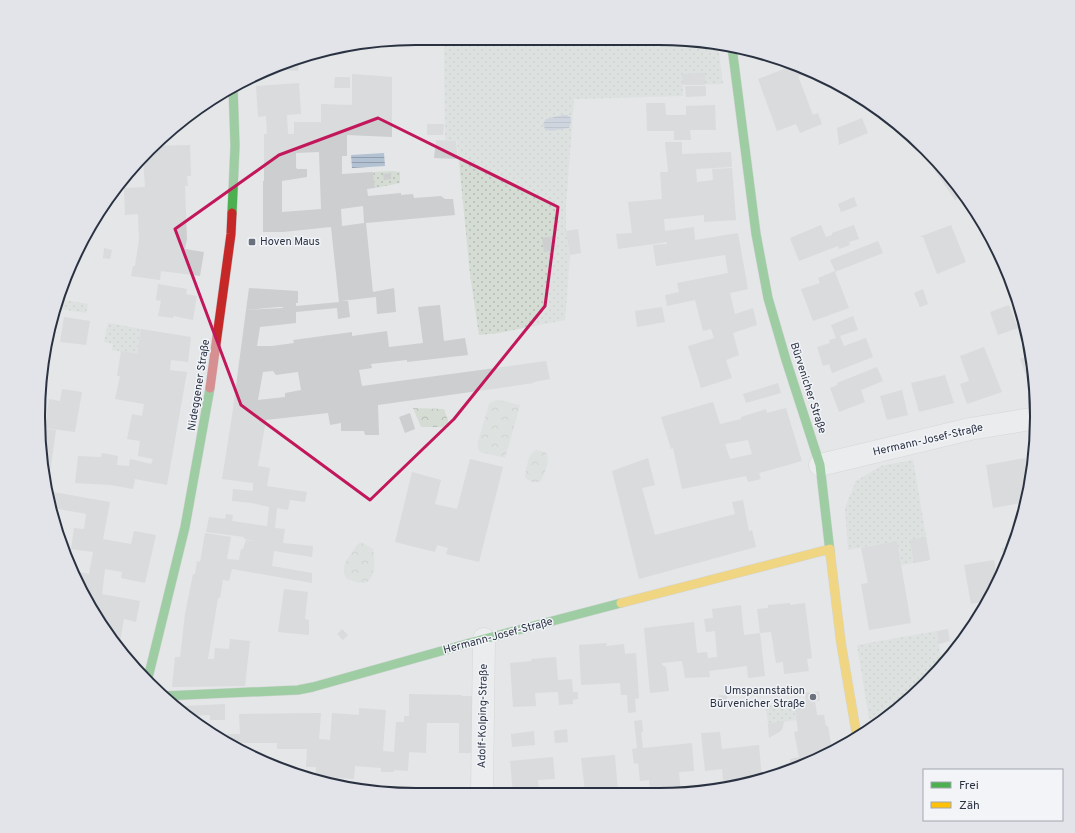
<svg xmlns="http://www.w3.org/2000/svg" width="1075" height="833" font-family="Overpass,sans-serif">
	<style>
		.grass { fill: url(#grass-dots) }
		.park { fill: url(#park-crowns) }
		.water { fill: url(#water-rules) }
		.building { fill: #ccced0; fill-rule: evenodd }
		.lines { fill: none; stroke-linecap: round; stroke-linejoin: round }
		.street-casing { stroke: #c2c4c6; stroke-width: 23 }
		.fast-casing { stroke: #c2c4c6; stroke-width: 10 }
		.slow-casing { stroke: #c2c4c6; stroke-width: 10 }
		.jam-casing { stroke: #c2c4c6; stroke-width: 10 }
		.street { stroke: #f3f4f6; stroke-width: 22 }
		.fast { stroke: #4caf50; stroke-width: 9 }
		.slow { stroke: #ffc107; stroke-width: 9 }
		.jam { stroke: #c62828; stroke-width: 9 }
		.marked { fill: none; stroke: #c2185b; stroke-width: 3; stroke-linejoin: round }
		.poi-dot { fill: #6b717c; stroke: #f2f4f8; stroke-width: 1.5 }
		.labels { text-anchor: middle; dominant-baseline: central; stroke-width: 3; stroke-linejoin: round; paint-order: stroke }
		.poi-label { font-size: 11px; fill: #2a3242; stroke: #f2f4f8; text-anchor: start }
		.street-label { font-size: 11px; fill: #2a3242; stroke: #f2f4f8 }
		.rim { fill: none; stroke: #2a3242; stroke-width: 2 }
	</style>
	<defs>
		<pattern id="grass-dots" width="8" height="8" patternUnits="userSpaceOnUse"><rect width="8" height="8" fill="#d4dcd4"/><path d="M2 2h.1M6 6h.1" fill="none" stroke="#b6bdb7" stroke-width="1.8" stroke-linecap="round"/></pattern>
		<pattern id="park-crowns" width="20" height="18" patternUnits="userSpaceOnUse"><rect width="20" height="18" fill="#d4dcd4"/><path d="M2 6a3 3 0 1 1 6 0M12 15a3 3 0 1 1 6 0" fill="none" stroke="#b6bdb7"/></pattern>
		<pattern id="water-rules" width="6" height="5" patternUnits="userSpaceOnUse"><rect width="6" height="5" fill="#b3c2d3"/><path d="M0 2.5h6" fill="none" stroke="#929ead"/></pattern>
	</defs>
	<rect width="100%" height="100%" fill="#e4e6e8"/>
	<path class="grass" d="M444,38L683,39L718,45L723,84L683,85V96L574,99L566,205V230L570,255L565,320L498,333L479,335L470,274L457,141L445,140Z
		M392,171L400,172V183L375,188L373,172Z
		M59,299L88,304L86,313L55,308Z
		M108,323L141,329L137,354L112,350L113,344L104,342Z
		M913,460L930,560L901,565L897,541L848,550L845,508L856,481L881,466Z
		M937,631L942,664L926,684L880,722L869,718L857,645Z
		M794,703L796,720L768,724L766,706Z"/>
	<path class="park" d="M499,400L520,405L505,458L480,452L478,448V442L489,404L493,401Z
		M413,408L444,409L450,427H421Z
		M537,450C540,451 544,451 546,453C551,461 544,475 540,482H532L525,478V475C527,467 528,452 537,450Z
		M361,542L373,549C375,558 376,583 363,583C358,583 352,580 347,579C338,567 350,556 357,545Z"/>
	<path class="water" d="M563,115H567L571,118V122L569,128L550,131L545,129L543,124L546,119Z
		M384,153L385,166L352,168L351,155Z"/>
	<path class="building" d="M299,59L298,71L274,69L297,60Z
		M794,65L800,67L803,75L798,76L813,115L818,113L822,124L800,133L796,124L777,131L758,79Z
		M705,73V85H683L682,74Z
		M352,74L392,77V137L347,135V156H342V174L373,172L375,188L367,189L368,196L401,193V195L413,194L414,198L441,196L445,199H453L455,215L366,223L373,292L394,288L396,312L377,314L376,297L341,301H348L350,317L338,319L337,308L296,312V323L260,327L257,346H272L294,343L293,340L352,332V336L387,331L389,347L423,343L418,307L440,305L444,341L465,338L468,355L407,362V360L371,364L372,368L359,370L362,386L546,361L550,379L534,382V383L378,405L379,435H365L364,431H341V423L330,425L328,413L266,420L258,466L270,468L267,486L307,492L305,502L290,500L288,510L277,508L275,528L285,529L283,543L313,546L312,557L274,551L272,566L312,573V583L232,569L229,581L223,580L220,598H218L208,659H214L215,648L229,649L230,639L250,641L245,686L172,687L175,657H180L185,614L193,574H195L197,561L200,562L205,533L231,537L227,559L239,560L241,549H243L246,540L256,541L244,539V537L206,532L209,517L225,519L226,514L233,515L232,521L267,526L269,507L252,503L232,501L233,489L253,491V483L222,479L232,416L246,310L283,308V307H278L246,310L249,288L298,291V303H296V306L339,302L331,227L283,232H263V181H264V134H267L266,116L258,117L256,86L299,83L301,114L287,115L288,134H294V122H321V104L352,105ZM319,152L321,209L282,212V181L307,177V169H297L296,167V153ZM363,206L364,223L342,226L341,209ZM273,371L276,375L298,372L301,390L285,393V397L258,400L263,372Z
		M335,77H350V88H334Z
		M685,86H706V96L686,97Z
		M646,103H665L666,115H686V106L715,105L716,130H690L691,140H674V131H647Z
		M862,118L868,133L839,145L837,128Z
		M427,124H444L443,135H427Z
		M436,140L456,141L458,159L434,158Z
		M665,142H682V154L731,152L732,167L696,169L697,182L713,180L712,169L732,168L736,220L704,222V215L664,219L665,231L694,227L695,240L738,233L748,289L730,293L735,314L753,308L757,325L733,333L739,355L726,360L732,378L701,388L688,346L714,338L711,329L703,331L695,300L667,306L665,295L679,292L677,283L728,273L725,255L656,266L653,245L667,244V242L618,249L616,234L632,233L628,202L662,199L660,172H668V171Z
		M190,145L191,176H187L188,186H185L187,239L185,249L204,252L200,276L161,271L160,280L131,276L133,266H135L139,239L138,214L125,215L124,188L145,187L143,157L152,146Z
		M920,149L922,152L962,195L955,200Z
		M391,173V179L384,180L383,174Z
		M854,197L857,206L841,212L838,204Z
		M821,225L826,237L832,235V233L854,225L859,239L849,242L850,245L839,249L838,246L799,261L790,238Z
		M951,225L966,262L937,274L923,237H919Z
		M578,229L581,253L570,255L566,231Z
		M554,236L557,250L544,252L542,238Z
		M878,241L883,253L835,272L849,308L813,321L801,289L820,283L818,278L835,271L830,260Z
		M104,248L112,250L110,259L103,258Z
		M158,284L187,289L186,294L197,296L193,320L173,316V318L158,316L161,301L156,300Z
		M923,289L928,304L920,307L914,293Z
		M1009,305L1018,328L998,335L990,312Z
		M662,307L665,322L637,327L635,311Z
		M853,316L858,330L840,336L844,346L866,338L873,357L832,373L829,364L823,366L817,347L830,343L829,340L836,338L831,325Z
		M64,317L90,321L86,345L60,342Z
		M141,329L191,337L188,362L171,360L170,370L187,372L167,485L135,479L133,489L110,485L75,483L78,456L101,457L102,453L118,456L117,465L129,466L130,459L151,464L153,459L138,456L140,441L127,439L132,414L142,416L144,404L115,399L120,376H117L121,351L137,354Z
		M984,347L1002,392L967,404L960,384L969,381L960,356Z
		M1031,355L1034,385H1033L1028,372L1025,373L1020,359Z
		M877,367L883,381L861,390L865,402L839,412L830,388L837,385V383Z
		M945,375L954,403L919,412L911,383Z
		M778,383L781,393L746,403L743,394Z
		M62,389L82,392L75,432L45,428L49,399L60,401Z
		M902,390L908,415L887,420L880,396Z
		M713,402L720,424L741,419V417L766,409L767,413L786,408L802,461L759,473L761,479L748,482L746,476L682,489L673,448L671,449L661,417ZM748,440L752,454L730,459L725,444Z
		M410,413L415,429L405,433L399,417Z
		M40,428L56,430L49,480H48Z
		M648,458L655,485L642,488L655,535L735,514L732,502L743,500L749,531L752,530L756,547L639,579L612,471Z
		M1025,458L1030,485L1026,502L993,508L986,465Z
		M470,459L503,467L479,562L446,554L448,548L437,545L435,552L395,542L412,472L441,480L435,504L457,509Z
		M53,492L110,502L103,539L131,544L134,531L156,535L145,583L121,578L122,572L105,569L102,594L140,601L136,622L124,619L119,648L102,627L81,584V581H79L74,571L89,574L93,552L71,549L74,528L84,529L86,514L53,508L52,498Z
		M926,537L930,560L914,563L910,540Z
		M897,541L911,623L869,630L861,584L868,583L861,548Z
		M1013,546L1008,562L1007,564L1006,558H1003L1002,548Z
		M994,560L998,581L987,601L971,604L964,565Z
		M284,589L308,592L305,619L309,620V635L278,632Z
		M790,603V605L805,603L812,658L807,659L809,671L784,674L783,662L776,663L771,632L760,633L765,676L748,678L747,666L709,671L710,677L685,678L682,661L662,663V665L666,667L669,691L650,693L644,628L694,622L697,653L707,652L708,658L717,657L715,631L706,632L704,619L713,618L712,609L741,605L744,635L760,633L757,609L768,608V605Z
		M342,629L348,635L343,640L337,634Z
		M948,629L950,641L939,644L937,631Z
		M607,643L606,646L624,644L625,654L636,653L639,698L635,699L636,712L628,713L627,695H621L620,683L581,685L579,645Z
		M556,657L558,680L572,679L573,692H578V699L573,700V704L559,705L558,692L535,693L536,706L513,707L510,663L532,661L531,659Z
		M819,691L820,700L815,701L817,715H824L826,726H828L832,750L791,769L790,759L799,757L794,732L798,731L794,703L806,702L805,693Z
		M409,694L462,695V696H474V753H459V723H427L426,753L409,752L408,771L394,770V772H381V768L355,766L354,779L315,776L316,767H306L307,749H277V743H240V749L226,742V734H240L239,714L321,713L319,739L330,740L332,713L359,715V708L386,710L383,751L394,752L396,722H404V716H409Z
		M719,695L727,696V705L718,704Z
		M225,704V720H210V715L188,716L184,713V706Z
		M642,720L643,732H641L643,748L692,743L694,771L679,772L681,792H650L649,780L640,781L638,763L634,764L632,749L637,748L634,721Z
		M784,721L783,727L781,731L769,738L768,724Z
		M567,729L568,742L555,743L554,731Z
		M534,731L535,745L512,747L511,734Z
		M720,732L722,749L759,745L762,779L724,788L722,769L705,771L701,733Z
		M615,755L618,792H585L581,758Z
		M553,757L555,779L538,780L539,792H513L510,761Z"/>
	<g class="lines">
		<g class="street-casing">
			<path id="street" d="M820,465L970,429L1037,418
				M482,792L484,639"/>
		</g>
		<g class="fast-casing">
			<path id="fast" d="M732,47L756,234L768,298L786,360L820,465L830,552
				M232,213L235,146L233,86
				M147,682L185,527L210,388
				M163,696L298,690L313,687L484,639L621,603"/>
		</g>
		<g class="slow-casing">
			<path id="slow" d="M830,552L841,643L857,737
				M621,603L830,549"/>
		</g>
		<g class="jam-casing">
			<path id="jam" d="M210,388L231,234L232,213"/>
		</g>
		<use href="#street" class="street"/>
		<use href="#fast" class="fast"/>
		<use href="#slow" class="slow"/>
		<use href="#jam" class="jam"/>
	</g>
	<path d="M0 0H1075V833H0ZM378,118L558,207L545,306L454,419L370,500L241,405L175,229L279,155Z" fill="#e4e6e8" fill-opacity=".55" fill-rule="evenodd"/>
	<path class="marked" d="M378,118L558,207L545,306L454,419L370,500L241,405L175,229L279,155Z"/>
	<g class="poi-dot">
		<rect x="248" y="238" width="8" height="8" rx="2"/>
		<circle cx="813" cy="697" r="4"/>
	</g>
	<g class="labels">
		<g class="poi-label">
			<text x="260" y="242">Hoven Maus</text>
			<text x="805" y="691" text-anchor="end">Umspannstation<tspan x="805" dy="13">Bürvenicher Straße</tspan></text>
		</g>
		<g class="street-label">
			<text transform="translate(199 385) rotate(-81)">Nideggener Straße</text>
			<text transform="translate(808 388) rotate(72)">Bürvenicher Straße</text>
			<text transform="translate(928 440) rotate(-13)">Hermann-Josef-Straße</text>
			<text transform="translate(498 636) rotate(-15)">Hermann-Josef-Straße</text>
			<text transform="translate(483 716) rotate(-89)">Adolf-Kolping-Straße</text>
		</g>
	</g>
	<path d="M0 0H1075V833H0ZM416 45H659A371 371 0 0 1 1030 416V417A371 371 0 0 1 659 788H416A371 371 0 0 1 45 417V416A371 371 0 0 1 416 45Z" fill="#e2e4e9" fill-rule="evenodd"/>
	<path class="rim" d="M416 45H659A371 371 0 0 1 1030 416V417A371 371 0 0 1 659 788H416A371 371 0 0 1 45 417V416A371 371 0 0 1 416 45Z"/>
	<rect x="923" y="769" width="140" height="52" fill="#f2f4f8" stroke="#a2a6af"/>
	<rect x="931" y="782" width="20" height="6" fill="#4caf50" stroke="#a2a6af"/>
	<text x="959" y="789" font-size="12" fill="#2a3242">Frei</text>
	<rect x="931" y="802" width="20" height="6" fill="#ffc107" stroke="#a2a6af"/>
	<text x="959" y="809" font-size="12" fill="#2a3242">Zäh</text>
</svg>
